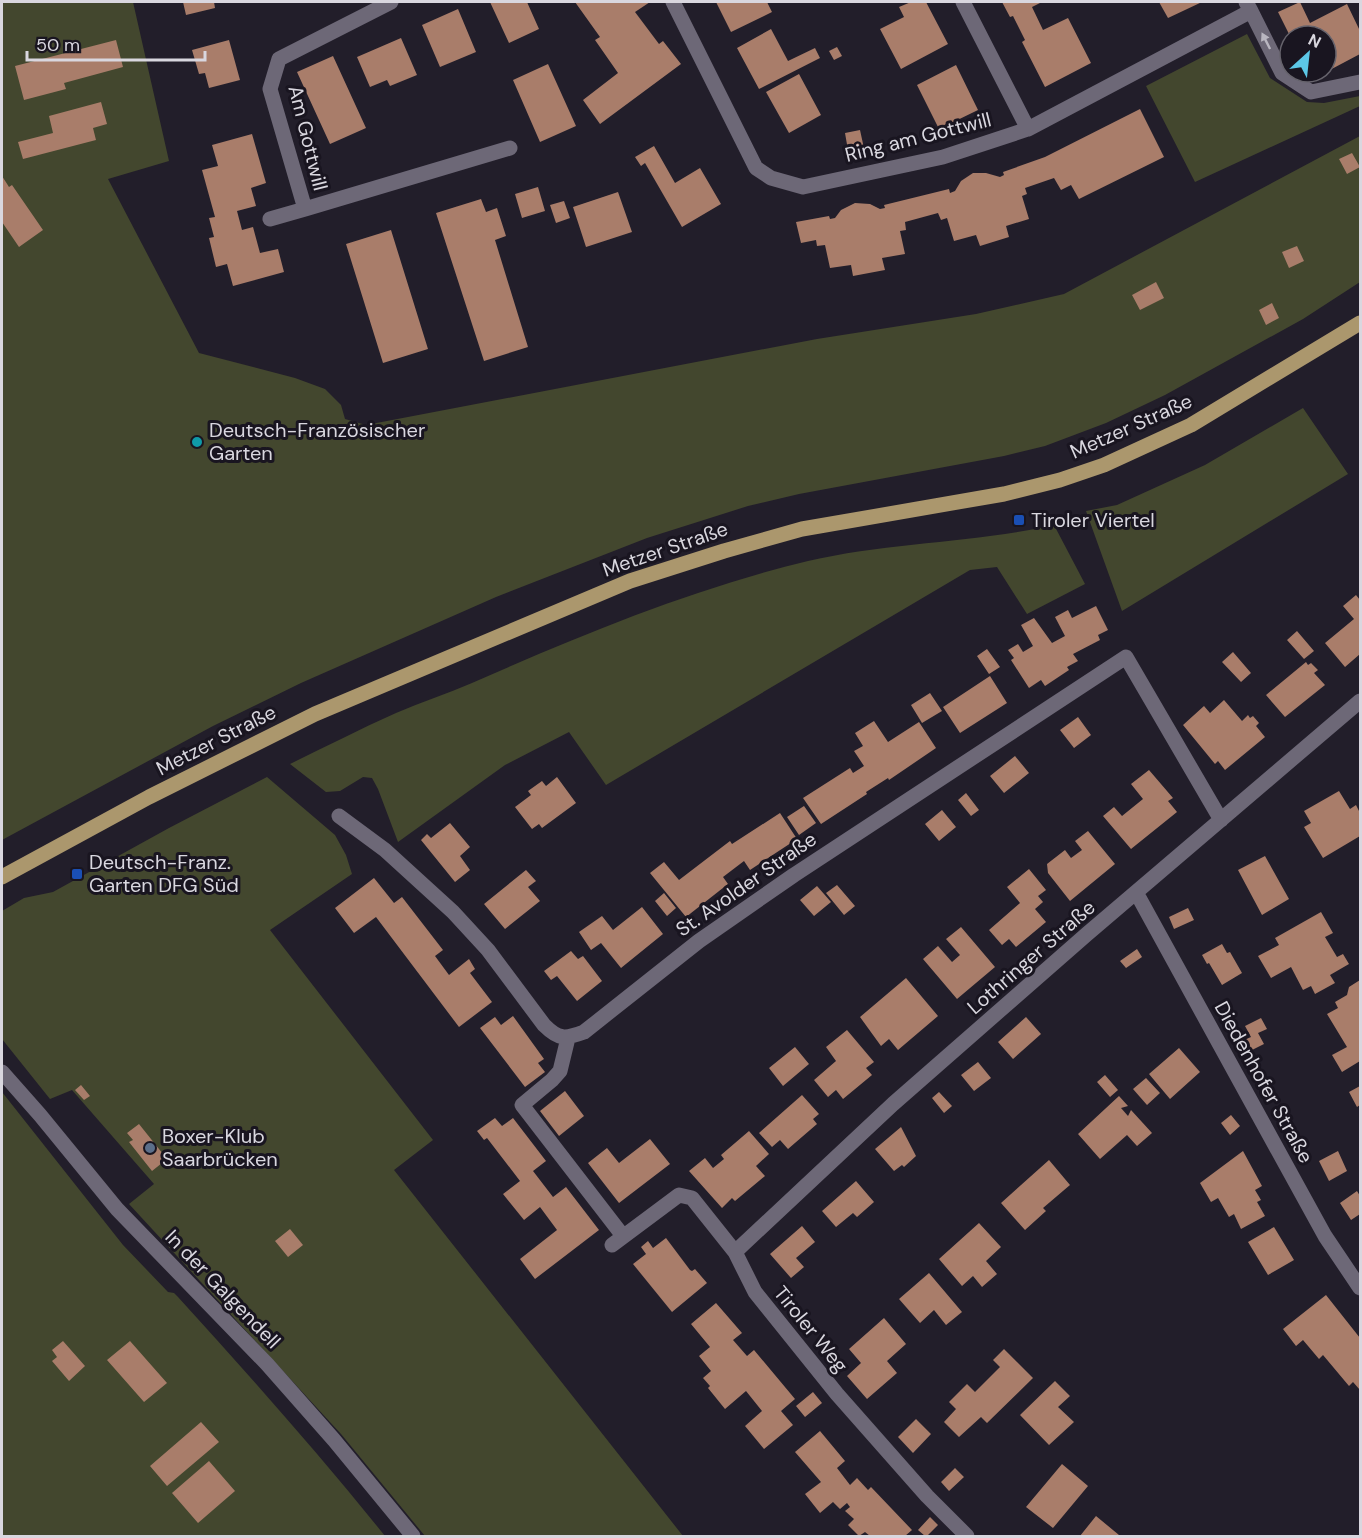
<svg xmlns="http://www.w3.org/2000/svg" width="1362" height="1538" font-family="'DM Sans',sans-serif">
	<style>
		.green { fill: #43472e }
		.building { fill: #a97d6a }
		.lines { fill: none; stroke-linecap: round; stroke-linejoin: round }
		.street { stroke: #6d6877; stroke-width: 15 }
		.primary { stroke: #ab976d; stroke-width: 15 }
		.oneway { fill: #b9b6c0 }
		.culture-dot { fill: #0f9aa8; stroke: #191520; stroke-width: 2 }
		.transit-dot { fill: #1a4fb4; stroke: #191520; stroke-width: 2 }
		.service-dot { fill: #5c6f8a; stroke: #191520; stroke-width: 2 }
		.labels { text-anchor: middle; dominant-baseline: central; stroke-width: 6; stroke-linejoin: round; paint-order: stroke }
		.street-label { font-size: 20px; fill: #d9d7df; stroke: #191520 }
		.poi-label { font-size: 20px; fill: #d9d7df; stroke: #191520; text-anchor: start }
	</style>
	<rect width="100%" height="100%" fill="#221e2a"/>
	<path class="green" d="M2,2H133L169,161L108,179L199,353L295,378L325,389L341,405L345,419L366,425L817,339L976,314L1064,294L1360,136V282L1303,319L1165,395L1106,423L1045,446L1004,456L799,494L748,506L647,538L496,597L301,683L213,726L2,840Z
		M1247,34L1270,78L1307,102L1324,103L1360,96V106L1195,182L1146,86Z
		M1303,408L1348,474L1122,611L1086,511L1117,505L1205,465Z
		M1054,525L1085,584L1027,614L997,567L970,570L606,785L569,732L505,765L398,842L378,789L372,778L363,777L340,791L326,792L290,764C325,747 360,729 396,713C421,702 447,694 472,683C581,635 692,589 808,561C889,542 974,543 1054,525Z
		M267,777L335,835L346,855L352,874L270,930L433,1140L394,1170L683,1536H425L341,1434L129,1204L154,1184L72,1090L50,1099L2,1039V911L24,898L53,892L169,828Z
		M2,1092L123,1245L168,1292L174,1293L178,1297C249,1375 319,1454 385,1536H2Z"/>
	<path class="building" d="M183,2H214L215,8L186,15Z
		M490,2H527L539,29L509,43Z
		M575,2H650L635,12L659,44L663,41L681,64L600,124L583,100L618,73L595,40L600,37Z
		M716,2H767L772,12L731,32Z
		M911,2H926L948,44L901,69L880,29L904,17L899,7Z
		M1002,2H1042L1032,7L1043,30L1068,18L1091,63L1045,87L1022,42L1025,40L1013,16L1010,17Z
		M1159,2H1202L1168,18Z
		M1300,2L1310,23L1347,4L1360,31V54L1326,72V36H1290L1278,12Z
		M458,9L476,52L440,67L422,25Z
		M771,29L788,61L815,48L820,58L759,89L737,48Z
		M401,38L417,75L390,86L387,80L370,87L357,57Z
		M116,40L123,67L64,83L66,89L24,100L15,66Z
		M229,40L240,80L209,88L205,73L199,74L192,50Z
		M837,47L842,56L834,60L829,51Z
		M333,56L366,128L330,144L297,72Z
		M548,64L576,126L540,142L513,80Z
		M956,65L978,110L939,129L917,85Z
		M799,74L821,115L789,133L766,92Z
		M101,102L107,124L93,128L96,140L23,159L18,142L53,133L49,116Z
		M1140,109L1164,157L1079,199L1071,185L1061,190L1054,178L1025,188L1027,194L1022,196L1029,219L1006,226L1009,237L980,246L976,235L954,241L947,218L941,220L938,213L905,222L906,230L900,231L905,254L882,258L885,270L853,276L851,265L830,268L825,245L817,246L816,240L801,243L796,222L829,216L830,219L835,218L841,210L855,203L870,204L880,209L885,208L884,205L949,189L950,193L955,191L961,181L973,173H986L1000,177L1004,175L1003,172L1045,157Z
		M860,130L865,153L849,156L845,133Z
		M252,134L266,183L251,188L256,206L237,211L242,230L253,227L260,253L278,249L284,272L233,286L227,264L216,267L209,238L214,237L209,218L215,217L202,170L218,166L212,145Z
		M654,146L675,183L700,168L721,204L682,227L645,163L641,166L635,157Z
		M1352,153L1360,167L1347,174L1339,159Z
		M2,176L9,187L12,185L43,230L19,247L2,222Z
		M538,187L545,211L522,218L515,194Z
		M618,192L632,232L586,247L573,207Z
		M481,199L486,212L497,208L506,236L495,240L528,347L484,361L436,213Z
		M564,201L570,218L556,223L550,205Z
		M391,230L428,349L383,363L346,244Z
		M1297,246L1304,261L1289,268L1282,252Z
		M1156,282L1164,298L1140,310L1132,295Z
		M1272,303L1279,318L1266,325L1259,310Z
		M1356,595L1360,600V654L1345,667L1325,643L1354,619L1343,606Z
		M1096,606L1108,630L1098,635L1100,640L1073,654L1078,661L1067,667L1069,670L1045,686L1041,680L1029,688L1011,660L1014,658L1008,650L1018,644L1023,652L1033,646L1021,625L1034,618L1052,643L1065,636L1055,617L1068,610L1072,618Z
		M1297,631L1314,651L1304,659L1287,640Z
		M987,649L1000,667L989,674L977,656Z
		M1233,652L1251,673L1241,682L1222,662Z
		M1306,662L1308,665L1311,663L1318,670L1314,673L1325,685L1285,717L1266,695Z
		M990,676L1007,703L960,733L943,707Z
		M930,693L942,711L922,723L911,705Z
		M1224,700L1242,721L1248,715L1250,718L1253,716L1259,723L1256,726L1265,737L1225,770L1218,761L1215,764L1183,725L1204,706L1210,713Z
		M1078,717L1091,735L1074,748L1060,730Z
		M874,721L888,742L919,722L936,748L889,780L888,778L866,792L867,794L821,824L803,798L850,768L853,773L864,766L854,751L863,746L855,733Z
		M1015,756L1029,773L1004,793L990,776Z
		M1149,770L1173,798L1168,801L1177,812L1131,849L1103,816L1114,807L1122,816L1143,799L1131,784Z
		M557,777L576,803L542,828L539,824L532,829L515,807L531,795L528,791L542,781L546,786Z
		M1339,791L1350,809L1356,805L1360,813V836L1323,858L1304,827L1311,823L1304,811Z
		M966,793L979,810L971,816L958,800Z
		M804,806L816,823L799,835L787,817Z
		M942,810L956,827L939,841L925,824Z
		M780,813L797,839L750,870L744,861L723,877L728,884L686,917L650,873L664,862L679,880L730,841L732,844Z
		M450,823L470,847L460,856L470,870L455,882L421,840L427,834L431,838Z
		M1088,831L1115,864L1070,901L1048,873L1047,864L1065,850L1071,858L1082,850L1075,841Z
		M1265,856L1289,899L1262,915L1238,870Z
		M1029,869L1046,890L1038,896L1043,902L1035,909L1046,922L1016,947L1009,939L1002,945L989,930L1020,903L1007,887Z
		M526,870L536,881L528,887L540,901L505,929L484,904Z
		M374,878L394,903L402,897L443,950L435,956L449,975L469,959L475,969L470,973L492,1002L459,1027L376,917L354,933L335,908Z
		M837,885L855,906L844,915L826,893Z
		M817,886L831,902L814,916L800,900Z
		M664,893L676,908L667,916L655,901Z
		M642,907L663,934L621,968L601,943L591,950L579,932L602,916L613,930Z
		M1188,908L1194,920L1174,929L1169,917Z
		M1321,912L1333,933L1325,937L1337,957L1343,954L1349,964L1330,975L1335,983L1315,994L1311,986L1303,990L1291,967L1271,978L1258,956L1279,945L1275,938Z
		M961,927L995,967L957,999L923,959L938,946L952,962L960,955L946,939Z
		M1222,944L1227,953L1230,952L1242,973L1222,985L1209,963L1207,964L1202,955Z
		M1137,949L1142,957L1126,968L1120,961Z
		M571,951L578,959L583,956L602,981L577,1001L557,976L551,980L544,971Z
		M906,978L938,1016L898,1050L889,1039L881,1046L860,1017Z
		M1360,980V1061L1342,1072L1332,1055L1347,1047L1327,1014L1338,1008L1335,1002L1347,995L1349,987Z
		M513,1016L544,1059L538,1063L545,1072L525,1087L480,1028L495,1017L501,1025Z
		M1026,1017L1041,1034L1013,1059L998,1042Z
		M1261,1018L1267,1029L1258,1033L1264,1044L1248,1052L1242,1041L1251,1037L1245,1026Z
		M847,1030L874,1062L866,1068L872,1075L843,1099L836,1090L828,1097L814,1080L836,1061L826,1047Z
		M795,1047L809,1064L783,1086L769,1068Z
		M1179,1048L1200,1072L1170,1099L1149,1074Z
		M978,1062L991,1078L974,1091L961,1075Z
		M1105,1075L1118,1090L1110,1097L1097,1082Z
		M1146,1078L1160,1093L1147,1105L1133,1089Z
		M81,1085L90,1096L84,1100L75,1090Z
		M1360,1086V1105L1357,1107L1349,1092Z
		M565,1091L584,1116L559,1136L540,1111Z
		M939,1092L952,1106L944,1113L932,1098Z
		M802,1095L819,1114L813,1119L817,1124L788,1149L780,1140L772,1147L759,1133Z
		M1119,1096L1128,1106L1121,1108L1128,1116L1131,1110L1152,1133L1137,1146L1127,1135L1100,1159L1078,1134Z
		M1231,1115L1240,1126L1230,1135L1221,1123Z
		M495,1118L502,1126L513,1118L546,1161L533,1171L553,1197L566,1187L599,1230L535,1279L520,1259L557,1230L540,1207L524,1220L503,1194L520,1181L487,1138L484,1140L477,1131Z
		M139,1124L167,1159L152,1171L129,1142L133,1140L127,1133Z
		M901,1127L916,1156L904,1167L902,1165L894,1171L875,1149Z
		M749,1131L769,1154L756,1166L765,1176L735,1201L732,1198L722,1208L689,1171L705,1158L713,1168L724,1159L721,1155Z
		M650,1139L670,1164L619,1203L588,1163L607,1148L619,1163Z
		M1243,1151L1262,1186L1255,1190L1261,1200L1257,1202L1265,1216L1241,1229L1234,1214L1229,1217L1218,1198L1211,1202L1200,1183Z
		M1338,1151L1347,1171L1329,1181L1319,1161Z
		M1049,1160L1070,1185L1043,1208L1046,1211L1025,1230L1001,1203Z
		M856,1181L874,1202L857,1217L853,1213L836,1227L822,1211Z
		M1357,1191L1360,1196V1214L1351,1220L1340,1203Z
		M979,1223L1001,1247L986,1261L997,1274L982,1287L973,1276L962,1286L939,1259Z
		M802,1226L815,1242L796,1258L804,1267L791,1278L770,1254Z
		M1274,1227L1294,1260L1268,1275L1248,1242Z
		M290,1229L303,1245L288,1257L275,1241Z
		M666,1238L690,1270L692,1271L695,1269L707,1283L672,1312L633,1264L646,1254L641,1247L648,1241L653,1248Z
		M929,1273L962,1312L946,1325L934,1310L920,1323L899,1299Z
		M1326,1295L1360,1338V1390L1353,1382L1349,1386L1323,1355L1319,1359L1303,1340L1296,1346L1283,1329Z
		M716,1303L742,1333L733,1340L747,1356L754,1350L795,1399L781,1411L793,1425L764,1449L745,1426L762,1411L746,1391L725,1409L708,1388L710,1386L703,1378L711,1371L699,1356L710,1347L691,1324Z
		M884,1318L906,1344L887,1361L897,1373L867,1399L847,1376L861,1363L849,1349Z
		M63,1341L85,1366L69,1381L52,1361L57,1357L52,1350Z
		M130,1341L167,1383L144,1402L107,1360Z
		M1004,1349L1033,1378L987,1423L981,1417L959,1437L944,1422L956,1409L949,1402L967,1384L975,1392L1000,1367L993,1360Z
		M1055,1381L1070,1396L1058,1407L1074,1422L1049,1445L1020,1415Z
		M813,1392L822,1403L805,1417L796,1406Z
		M916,1419L931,1434L913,1453L898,1437Z
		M201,1422L219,1442L167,1486L150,1466Z
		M820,1431L845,1461L837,1468L850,1485L857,1478L868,1490L871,1487L912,1530L905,1536H870L865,1532L859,1536L848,1525L854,1519L845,1511L850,1507L847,1503L840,1509L833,1502L820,1513L805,1494L821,1482L795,1452Z
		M209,1461L235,1491L198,1523L172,1493Z
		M1062,1464L1088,1486L1053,1528L1026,1507Z
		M955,1468L964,1477L949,1491L941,1482Z
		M1096,1516L1119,1535L1118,1536H1080Z
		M930,1517L938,1525L927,1536H925L918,1530Z"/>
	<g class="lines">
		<path class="street" d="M391,2L279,59L270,89L305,209L510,148
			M673,2L756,168L771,178L803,187L943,157L1028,129L1251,11L1246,2
			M963,2L1028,129
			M1251,11L1282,73L1311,92L1360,82
			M270,219L305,209
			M339,816L385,850L453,912L488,950L544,1025C559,1040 565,1039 584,1032L699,941L794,875L1126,657L1221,820
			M1137,894L1325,1236L1360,1288
			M568,1038L560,1071L552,1080L522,1105L623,1236
			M2,1072L40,1115L117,1209L267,1364L334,1440L413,1536
			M612,1245L679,1195L692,1198L735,1252L755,1292L837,1394L927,1496L967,1536
			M735,1252L893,1104L1087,934L1360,701"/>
		<path class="primary" d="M2,877L149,797L315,714L630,581L724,551L802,529L1004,494L1060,480L1104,465L1191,425L1360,323"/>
	</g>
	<defs><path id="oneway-solid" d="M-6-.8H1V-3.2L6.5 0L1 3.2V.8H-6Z" transform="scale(1.5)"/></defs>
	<use class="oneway" href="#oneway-solid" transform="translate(1266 41) rotate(-117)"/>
	<circle class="culture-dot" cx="197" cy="442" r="6"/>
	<g class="transit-dot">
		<rect x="1013" y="514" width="12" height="12" rx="3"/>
		<rect x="71" y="868" width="12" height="12" rx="3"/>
	</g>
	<circle class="service-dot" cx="150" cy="1148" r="6"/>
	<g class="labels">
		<g class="street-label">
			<text transform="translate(918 137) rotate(-14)">Ring am Gottwill</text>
			<text transform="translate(308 138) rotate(76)">Am Gottwill</text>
			<text transform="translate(1131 426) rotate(-24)">Metzer Straße</text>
			<text transform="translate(665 549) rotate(-19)">Metzer Straße</text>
			<text transform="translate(216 740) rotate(-27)">Metzer Straße</text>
			<text transform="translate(746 884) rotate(-35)">St. Avolder Straße</text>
			<text transform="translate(1031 957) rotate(-41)">Lothringer Straße</text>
			<text transform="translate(1264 1082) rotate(61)">Diedenhofer Straße</text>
			<text transform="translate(223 1289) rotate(46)">In der Galgendell</text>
			<text transform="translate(811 1329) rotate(51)">Tiroler Weg</text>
		</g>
		<g class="poi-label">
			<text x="209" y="430">Deutsch-Französischer<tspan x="209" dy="23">Garten</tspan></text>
			<text x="1031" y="520">Tiroler Viertel</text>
			<text x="89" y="862">Deutsch-Franz.<tspan x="89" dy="23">Garten DFG Süd</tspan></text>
			<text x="162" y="1136">Boxer-Klub<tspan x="162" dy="23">Saarbrücken</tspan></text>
		</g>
	</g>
	<rect width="1362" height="1538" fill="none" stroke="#d9d7df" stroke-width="6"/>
	<g transform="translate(1308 54) rotate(27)"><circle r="28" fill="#191520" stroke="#66636c" stroke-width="1.5"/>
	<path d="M0-4.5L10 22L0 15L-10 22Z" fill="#5cc7e7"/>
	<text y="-9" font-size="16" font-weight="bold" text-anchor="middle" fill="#d9d7df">N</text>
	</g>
	<path d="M27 51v9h178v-9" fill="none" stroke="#d9d7df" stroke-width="3"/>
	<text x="36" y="51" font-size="18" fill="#d9d7df" stroke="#191520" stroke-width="4.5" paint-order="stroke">50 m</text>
</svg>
